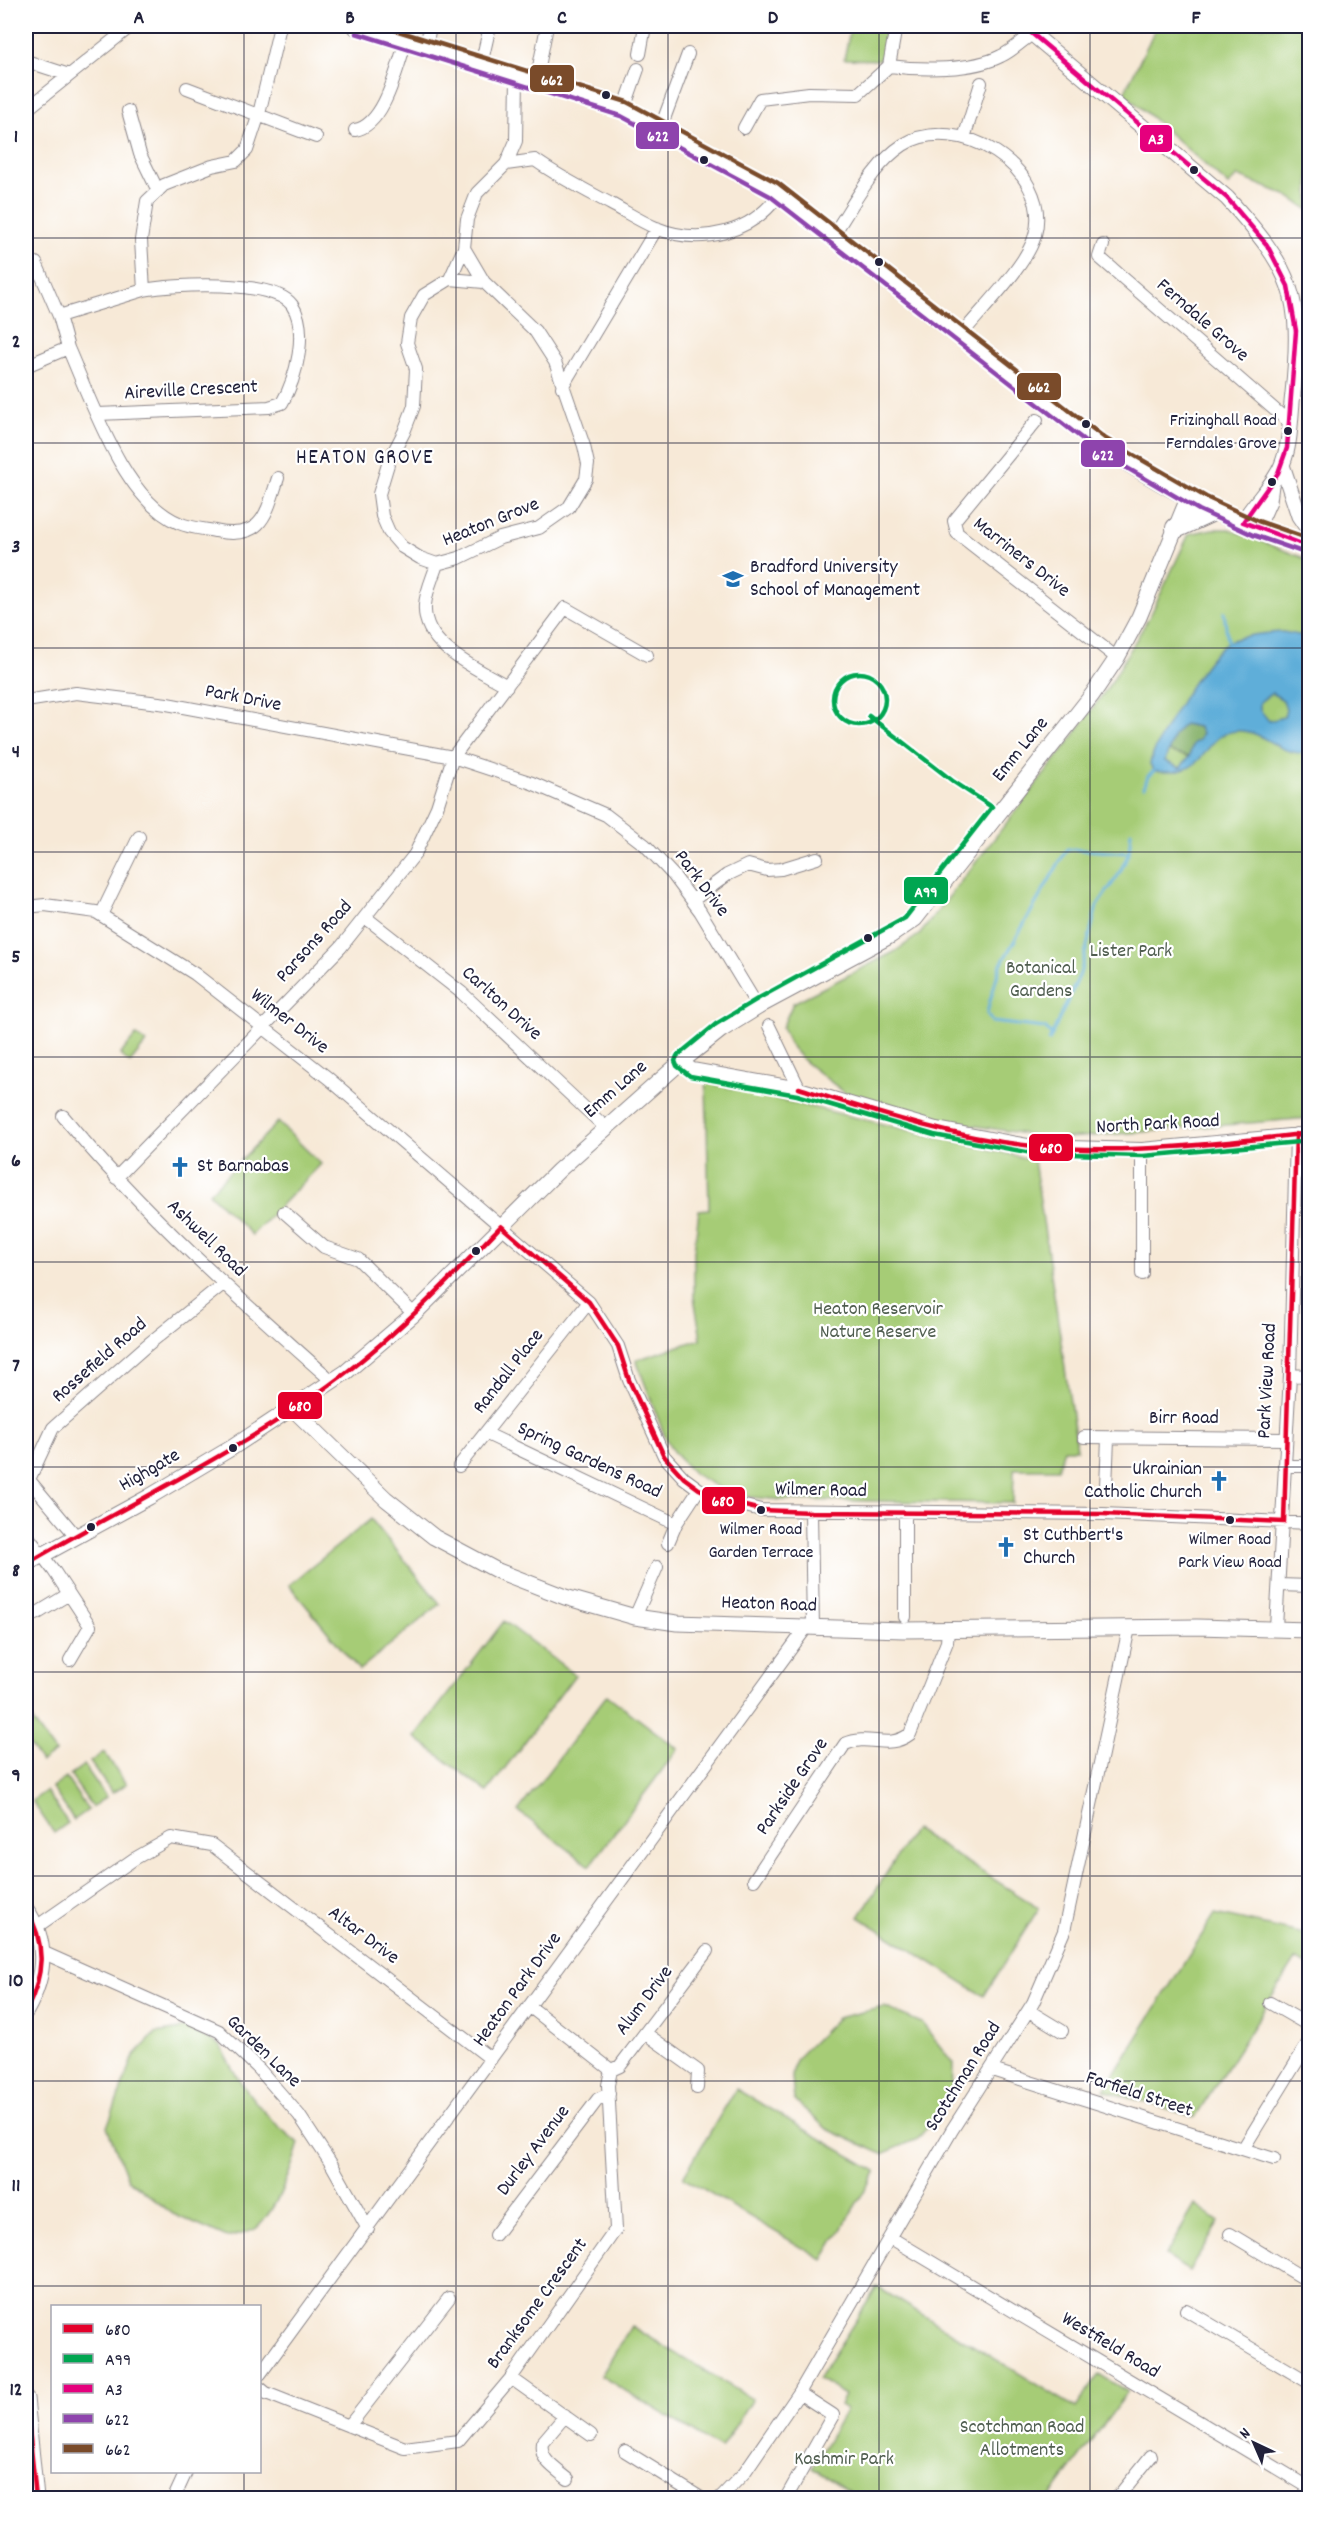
<svg xmlns="http://www.w3.org/2000/svg" width="1335" height="2524" font-family="Dekko,sans-serif">
	<style>
		.green { fill: #a6cc76; stroke: #647758; stroke-width: 1.5 }
		.forest { fill: #84b067; stroke: #536951; stroke-width: 1.5 }
		.water { fill: #5faed9; stroke: #40688a; stroke-width: 1.5; fill-rule: evenodd }
		.lines { fill: none; stroke-linecap: round; stroke-linejoin: round }
		.stream { stroke: #5faed9; stroke-width: 3 }
		.minor-casing { stroke: #8c8689; stroke-width: 14 }
		.tertiary-casing { stroke: #8c8689; stroke-width: 17 }
		.trunk-casing { stroke: #8c8689; stroke-width: 22 }
		.minor { stroke: #fff; stroke-width: 12 }
		.tertiary { stroke: #fff; stroke-width: 15 }
		.trunk { stroke: #fff; stroke-width: 20 }
		.bus-1-casing { stroke: #fff; stroke-width: 9 }
		.bus-2-casing { stroke: #fff; stroke-width: 9 }
		.bus-3-casing { stroke: #fff; stroke-width: 9 }
		.bus-4-casing { stroke: #fff; stroke-width: 9 }
		.bus-5-casing { stroke: #fff; stroke-width: 9 }
		.bus-1 { stroke: #e4002b; stroke-width: 4.5 }
		.bus-2 { stroke: #00a651; stroke-width: 4.5 }
		.bus-3 { stroke: #e5007d; stroke-width: 4.5 }
		.bus-4 { stroke: #8e44ad; stroke-width: 4.5 }
		.bus-5 { stroke: #7a4b2a; stroke-width: 4.5 }
		.grid { fill: none; stroke: #22223b; stroke-width: 1.5; stroke-opacity: 0.55 }
		.bus-dot { fill: #22223b; stroke: #fff; stroke-width: 2 }
		.labels { text-anchor: middle; dominant-baseline: central; stroke-width: 4.5; stroke-linejoin: round; paint-order: stroke }
		.bus-label { font-size: 18px; fill: #22223b; stroke: #fff }
		.street-label { font-size: 20px; fill: #22223b; stroke: #fff }
		.poi-label { font-size: 20px; fill: #22223b; stroke: #fff; text-anchor: start }
		.park-label { font-size: 20px; fill: #505e50; stroke: #fff }
		.neighbourhood-label { font-size: 21px; letter-spacing: 1.5px; fill: #22223b; stroke: #fff }
		.line-badge { stroke: #fff; stroke-width: 2 }
		.badge-label { font-size: 16px; text-anchor: middle; font-weight: bold; fill: #fff }
		.neatline { fill: none; stroke: #22223b; stroke-width: 2 }
		.grid-label { font-size: 20px; text-anchor: middle; font-weight: bold; fill: #22223b }
	</style>
	<rect width="100%" height="100%" fill="#fff"/>
	<filter id="ink" filterUnits="userSpaceOnUse"><feTurbulence type="fractalNoise" baseFrequency=".0167" numOctaves="2"/><feDisplacementMap in="SourceGraphic" scale="12" xChannelSelector="R" yChannelSelector="G"/><feConvolveMatrix kernelMatrix="1 2 1 2 8 2 1 2 1" color-interpolation-filters="sRGB"/></filter>
	<filter id="wash" filterUnits="userSpaceOnUse"><feTurbulence type="fractalNoise" baseFrequency=".008" numOctaves="4" result="noise"/><feDisplacementMap in="SourceGraphic" scale="24" xChannelSelector="R" yChannelSelector="G"/><feGaussianBlur stdDeviation="1.35" result="paint"/><feColorMatrix in="noise" values="0 0 0 0 0 0 0 0 0 0 0 0 0 0 0 0 0 1.4 0 .05"/><feComposite in="paint" operator="in"/></filter>
	<g filter="url(#wash)">
		<rect width="100%" height="100%" fill="#f7e9d7"/>
		<path class="green" d="M851,26H891L885,60L844,59Z
			M1157,26H1309V210L1288,196L1238,176L1228,185L1124,93Z
			M1212,529H1229L1309,560V1118L1056,1139L945,1121L883,1103L853,1099L805,1062L792,1048L782,1028L793,1003L894,952L920,934L1067,745L1112,681L1151,614L1189,534Z
			M136,1035L146,1043L130,1063L120,1055Z
			M706,1082L1034,1160L1077,1449H1064L1058,1469H1014L1013,1503L783,1500L750,1497L719,1488L694,1474L674,1453L665,1437L636,1360L701,1339L694,1297V1251L699,1210L709,1209Z
			M278,1122L321,1164L252,1235L209,1193Z
			M371,1519L440,1604L359,1670L289,1585Z
			M504,1621L575,1675L487,1792L415,1737Z
			M607,1695L678,1749L590,1866L518,1811Z
			M32,1720L55,1752L41,1762L26,1740V1725Z
			M104,1752L126,1784L112,1793L90,1762Z
			M84,1765L106,1797L92,1807L70,1775Z
			M66,1778L88,1810L74,1820L52,1788Z
			M46,1791L68,1823L54,1833L32,1801Z
			M914,1829L1039,1908L984,1996L859,1917Z
			M1215,1914L1309,1935V1967L1296,1959L1195,2117L1104,2090Z
			M884,2007L922,2023L953,2063L952,2096L918,2139L882,2154L827,2129L794,2100L792,2077L795,2060L837,2018Z
			M187,2028L220,2045C238,2084 264,2117 299,2143C291,2171 279,2205 258,2227C251,2233 236,2235 227,2238L173,2214L128,2179L107,2127L134,2056L156,2033Z
			M736,2089L876,2171L823,2260L683,2177Z
			M1195,2205L1219,2222L1189,2271L1165,2256Z
			M877,2287L1076,2408L1099,2374L1128,2392L1049,2498H846L850,2492L812,2468L846,2409L840,2405L845,2395L818,2379Z
			M631,2326L752,2399L721,2449L601,2376Z"/>
		<path class="forest" d="M1184,724L1198,727L1202,733L1200,739L1193,744L1189,757L1167,751L1174,734Z"/>
		<path class="water" d="M1283,632L1309,637V753C1278,757 1263,728 1236,731C1198,735 1213,779 1154,771L1150,764C1153,744 1207,653 1228,642C1242,635 1267,633 1283,632ZM1272,693L1283,700L1286,710L1284,717L1269,721L1260,710V702ZM1184,724L1198,727L1202,733L1200,739L1193,744L1189,757L1180,768L1165,761L1174,735Z"/>
		<g class="lines">
			<path class="stream" d="M1224,612L1228,642
				M1144,787L1148,776L1154,771
				M1052,1036L1045,1028L992,1022L987,1014L989,1004L1000,966L1067,849L1129,853
				M1049,1041L1080,974L1097,906L1119,874L1129,853L1131,832"/>
		</g>
	</g>
	<g filter="url(#ink)">
		<g class="lines">
			<g class="minor-casing">
				<path id="minor" d="M426,47L430,26
					M640,54L645,26
					M26,61L69,75
					M481,65L490,26
					M889,66C921,70 972,71 1001,56C1012,51 1022,41 1032,34
					M889,66L896,26
					M536,82L547,26
					M187,88L316,137
					M624,109L638,69
					M26,110L131,26
					M128,111L140,154L158,191
					M661,127L688,54
					M744,128L760,99L809,93L858,94L889,66
					M355,130C385,125 397,67 406,41
					M964,138L981,83
					M506,164L535,160C559,177 585,190 611,204C626,212 640,221 656,228C700,246 753,233 779,194
					M833,235C853,206 872,165 903,145C957,111 1053,168 1035,235C1028,264 982,309 962,334
					M1103,245L1099,257L1290,423
					M464,248L484,282
					M36,263L59,316
					M450,279L464,248L467,219L477,193L506,164L516,141L517,76
					M68,348C91,400 124,501 179,523C190,528 204,529 215,531C262,541 266,515 278,478
					M26,366L68,348L59,316L144,290L141,240L147,201L164,185L212,166L236,161L247,150L259,114L280,26
					M562,387L657,228
					M98,414L269,407L282,403C296,379 309,330 292,305C274,279 172,284 144,290
					M1037,420L954,521L957,533L1117,658
					M437,564L459,558L500,538L539,528L569,507L586,479L588,464L584,446L555,362L535,331L484,282L450,279L424,295L411,318L407,343L416,369L414,406L404,432L389,461L379,494L382,516L389,532L402,547L420,558L437,564C433,577 426,591 425,605C422,647 477,668 507,686
					M26,701L76,693L167,704L453,757L532,783L606,815L645,845L674,876L700,911L758,1007
					M693,900L727,875L748,865L767,870L781,869L817,858
					M26,907L45,905L96,912L195,974L328,1078L589,1302L618,1346L629,1380L664,1456L684,1478L699,1489L725,1501L761,1510L1103,1514L1310,1523
					M101,915L139,837
					M365,917L462,993L606,1128
					M769,1026L799,1088
					M682,1061L692,1069L799,1088L936,1128L1033,1146L1142,1149L1310,1133
					M63,1116C143,1213 238,1298 332,1381
					M116,1178L341,947L415,854L437,807L453,757L565,608L647,655
					M284,1212L324,1247L358,1259L414,1314
					M1142,1274V1149
					M1290,1375L1310,1376
					M485,1433L676,1524
					M1084,1437L1284,1439
					M459,1466L589,1302
					M1284,1466H1310
					M29,1480L76,1536
					M26,1486L53,1428L146,1346L223,1284
					M1106,1486L1108,1439
					M811,1512L813,1628
					M26,1534L54,1571L90,1626L70,1660
					M668,1543L676,1524L699,1489
					M1279,1585L1310,1586
					M36,1614L69,1594
					M635,1617L657,1567
					M905,1617V1512
					M1276,1628L1290,1375L1296,1134
					M754,1880L845,1744C870,1733 887,1751 910,1734L947,1642L948,1630
					M26,1934L134,1859L171,1838L212,1845L491,2059
					M42,1952L219,2031L259,2069L299,2115L332,2165L368,2229
					M1270,2003L1310,2026
					M1029,2011L1062,2031
					M645,2033L698,2071L697,2088
					M611,2070L620,2066L707,1951
					M992,2070L1274,2159
					M1243,2149L1310,2040
					M1230,2234L1310,2282
					M495,2235L598,2099L609,2094
					M891,2238L1310,2488
					M1186,2310L1310,2383
					M260,2374L806,1628
					M511,2378L591,2435
					M260,2388L266,2393L405,2448L458,2441L511,2378L616,2229L608,2085L611,2070L529,2006
					M565,2416L542,2443C539,2460 556,2469 568,2479
					M349,2426L449,2298
					M625,2451L701,2498
					M174,2498L186,2472
					M720,2498L744,2473L799,2393L952,2130L1033,2003L1064,1931L1129,1628
					M786,2498L833,2415L799,2393
					M1117,2498L1151,2456"/>
			</g>
			<g class="tertiary-casing">
				<path id="tertiary" d="M1023,26L1227,198C1293,271 1303,294 1293,393C1290,416 1291,443 1282,465C1273,487 1254,502 1243,522
					M1282,465L1299,516L1310,532
					M1257,528L1269,501L1271,485
					M293,1409L386,1499L434,1537L498,1571L565,1597L635,1617L677,1623L903,1630L1197,1627L1310,1630
					M26,1564L149,1497L233,1447L346,1372L414,1314L559,1170L682,1061L721,1030L763,1004L890,936L915,919L1092,695L1117,658L1139,617L1189,496
					M26,1909C49,1942 45,1977 26,2011
					M26,2398L36,2498"/>
			</g>
			<g class="trunk-casing">
				<path id="trunk" d="M358,26L624,109L774,190L1102,445C1167,486 1236,526 1310,547
					M1176,528L1215,510"/>
			</g>
			<use href="#minor" class="minor"/>
			<use href="#tertiary" class="tertiary"/>
			<use href="#trunk" class="trunk"/>
			<g class="bus-1-casing">
				<path id="bus-1" d="M799,1088C875,1112 953,1138 1033,1146C1125,1155 1218,1144 1310,1133
					M26,1564C126,1505 233,1455 328,1386C392,1340 446,1283 501,1226L589,1302L618,1346L629,1380L664,1456L684,1478L699,1489L725,1501L761,1510L811,1512L1103,1514L1284,1522L1296,1134
					M26,1909C47,1944 44,1976 26,2011
					M26,2398L36,2498"/>
			</g>
			<g class="bus-2-casing">
				<path id="bus-2" d="M833 699a26 26 0 1 1 52 0a26 26 0 1 1-52 0Z
					M869,716L954,782L992,807L905,918L759,998L716,1024L677,1056L675,1061L677,1066L690,1076L797,1095L934,1135L1032,1153L1143,1156L1310,1141"/>
			</g>
			<g class="bus-3-casing">
				<path id="bus-3" d="M1023,26L1227,198L1267,245L1288,286L1296,331L1287,448L1278,473L1243,522L1310,547"/>
			</g>
			<g class="bus-4-casing">
				<path id="bus-4" d="M356,33L621,116L770,196L1098,451L1199,510L1253,535L1308,554"/>
			</g>
			<g class="bus-5-casing">
				<path id="bus-5" d="M382,26L627,102L778,183L1106,439L1206,497L1258,521L1310,539"/>
			</g>
			<use href="#bus-1" class="bus-1"/>
			<use href="#bus-2" class="bus-2"/>
			<use href="#bus-3" class="bus-3"/>
			<use href="#bus-4" class="bus-4"/>
			<use href="#bus-5" class="bus-5"/>
		</g>
	</g>
	<path class="grid" d="M244,26V2306M456,26V2498M668,26V2498M879,26V2498M1090,26V2498M26,238H1310M26,443H1310M26,648H1310M26,852H1310M26,1057H1310M26,1262H1310M26,1467H1310M26,1672H1310M26,1876H1310M26,2081H1310M26,2286H1310M244,2472V2498"/>
	<defs>
		<g id="university-bare" transform="scale(1.62)"><path d="M0-5L7-2L0 1L-7-2ZM-4 1L0 2.5L4 1V4Q0 6-4 4Z" fill="#1f6fb2" stroke="#fff" stroke-width="2.5" paint-order="stroke"/></g>
		<g id="church-bare" transform="scale(1.62)"><path d="M-1.2-6h2.4v3.5h3.3v2.4h-3.3V6h-2.4V-.1h-3.3v-2.4h3.3Z" fill="#1f6fb2" stroke="#fff" stroke-width="2.5" paint-order="stroke"/></g>
	</defs>
	<g fill-rule="evenodd">
		<use href="#university-bare" x="733" y="579"/>
		<use href="#church-bare" x="180" y="1167"/>
		<use href="#church-bare" x="1219" y="1481"/>
		<use href="#church-bare" x="1006" y="1547"/>
	</g>
	<g class="bus-dot">
		<circle cx="606" cy="95" r="5"/>
		<circle cx="704" cy="160" r="5"/>
		<circle cx="1194" cy="170" r="5"/>
		<circle cx="879" cy="262" r="5"/>
		<circle cx="1086" cy="424" r="5"/>
		<circle cx="1288" cy="431" r="5"/>
		<circle cx="1272" cy="482" r="5"/>
		<circle cx="868" cy="938" r="5"/>
		<circle cx="476" cy="1251" r="5"/>
		<circle cx="233" cy="1448" r="5"/>
		<circle cx="761" cy="1510" r="5"/>
		<circle cx="1230" cy="1520" r="5"/>
		<circle cx="91" cy="1527" r="5"/>
	</g>
	<g class="labels">
		<g class="bus-label">
			<text x="1277" y="421" text-anchor="end">Frizinghall Road<tspan x="1277" dy="23">Ferndales Grove</tspan></text>
			<text x="761" y="1530">Wilmer Road<tspan x="761" dy="23">Garden Terrace</tspan></text>
			<text x="1230" y="1540">Wilmer Road<tspan x="1230" dy="23">Park View Road</tspan></text>
		</g>
		<g class="street-label">
			<text transform="translate(1202 321) rotate(41)">Ferndale Grove</text>
			<text transform="translate(191 391) rotate(-3)">Aireville Crescent</text>
			<text transform="translate(491 523) rotate(-22)">Heaton Grove</text>
			<text transform="translate(1021 558) rotate(38)">Marriners Drive</text>
			<text transform="translate(243 699) rotate(11)">Park Drive</text>
			<text transform="translate(1021 750) rotate(-51)">Emm Lane</text>
			<text transform="translate(701 884) rotate(53)">Park Drive</text>
			<text transform="translate(315 942) rotate(-48)">Parsons Road</text>
			<text transform="translate(501 1004) rotate(42)">Carlton Drive</text>
			<text transform="translate(289 1022) rotate(38)">Wilmer Drive</text>
			<text transform="translate(616 1090) rotate(-41)">Emm Lane</text>
			<text transform="translate(1158 1125) rotate(-3)">North Park Road</text>
			<text transform="translate(206 1239) rotate(44)">Ashwell Road</text>
			<text transform="translate(100 1361) rotate(-41)">Rossefield Road</text>
			<text transform="translate(509 1372) rotate(-52)">Randall Place</text>
			<text transform="translate(1268 1381) rotate(-87)">Park View Road</text>
			<text x="1184" y="1419">Birr Road</text>
			<text transform="translate(589 1461) rotate(25)">Spring Gardens Road</text>
			<text transform="translate(150 1471) rotate(-30)">Highgate</text>
			<text transform="translate(821 1491) rotate(1)">Wilmer Road</text>
			<text transform="translate(769 1605) rotate(2)">Heaton Road</text>
			<text transform="translate(793 1787) rotate(-56)">Parkside Grove</text>
			<text transform="translate(363 1936) rotate(37)">Altar Drive</text>
			<text transform="translate(518 1990) rotate(-54)">Heaton Park Drive</text>
			<text transform="translate(645 2001) rotate(-53)">Alum Drive</text>
			<text transform="translate(263 2052) rotate(44)">Garden Lane</text>
			<text transform="translate(964 2077) rotate(-58)">Scotchman Road</text>
			<text transform="translate(1139 2095) rotate(18)">Farfield Street</text>
			<text transform="translate(534 2151) rotate(-53)">Durley Avenue</text>
			<text transform="translate(538 2304) rotate(-54)">Branksome Crescent</text>
			<text transform="translate(1110 2346) rotate(31)">Westfield Road</text>
		</g>
		<g class="poi-label">
			<text x="750" y="568">Bradford University<tspan x="750" dy="23">School of Management</tspan></text>
			<text x="197" y="1167">St Barnabas</text>
			<text x="1202" y="1470" text-anchor="end">Ukrainian<tspan x="1202" dy="23">Catholic Church</tspan></text>
			<text x="1023" y="1536">St Cuthbert's<tspan x="1023" dy="23">Church</tspan></text>
		</g>
		<g class="park-label">
			<text x="1131" y="952">Lister Park</text>
			<text x="1041" y="969">Botanical<tspan x="1041" dy="23">Gardens</tspan></text>
			<text x="878" y="1310">Heaton Reservoir<tspan x="878" dy="23">Nature Reserve</tspan></text>
			<text x="1022" y="2428">Scotchman Road<tspan x="1022" dy="23">Allotments</tspan></text>
			<text x="844" y="2460">Kashmir Park</text>
		</g>
		<g class="neighbourhood-label">
			<text x="365" y="459">HEATON GROVE</text>
		</g>
	</g>
	<g class="line-badge">
		<rect x="529" y="64" width="46" height="29" rx="6" fill="#7a4b2a"/>
		<rect x="635" y="121" width="45" height="29" rx="6" fill="#8e44ad"/>
		<rect x="1139" y="124" width="34" height="29" rx="6" fill="#e5007d"/>
		<rect x="1016" y="372" width="46" height="29" rx="6" fill="#7a4b2a"/>
		<rect x="1080" y="439" width="46" height="29" rx="6" fill="#8e44ad"/>
		<rect x="903" y="876" width="46" height="29" rx="6" fill="#00a651"/>
		<rect x="1028" y="1133" width="46" height="29" rx="6" fill="#e4002b"/>
		<rect x="277" y="1391" width="46" height="29" rx="6" fill="#e4002b"/>
		<rect x="701" y="1486" width="45" height="29" rx="6" fill="#e4002b"/>
	</g>
	<g class="badge-label">
		<text x="552" y="85">662</text>
		<text x="658" y="141">622</text>
		<text x="1156" y="144">A3</text>
		<text x="1039" y="392">662</text>
		<text x="1103" y="460">622</text>
		<text x="926" y="897">A99</text>
		<text x="1051" y="1153">680</text>
		<text x="300" y="1411">680</text>
		<text x="723" y="1506">680</text>
	</g>
	<rect width="1335" height="2524" fill="none" stroke="#fff" stroke-width="66"/>
	<rect x="51" y="2305" width="210" height="168" fill="#ffffff" stroke="#a7a7b1" stroke-width="1.5"/>
	<rect x="63" y="2324" width="30" height="9" fill="#e4002b" stroke="#a7a7b1" stroke-width="1.5"/>
	<text x="105" y="2335" font-size="18" fill="#22223b">680</text>
	<rect x="63" y="2354" width="30" height="9" fill="#00a651" stroke="#a7a7b1" stroke-width="1.5"/>
	<text x="105" y="2365" font-size="18" fill="#22223b">A99</text>
	<rect x="63" y="2384" width="30" height="9" fill="#e5007d" stroke="#a7a7b1" stroke-width="1.5"/>
	<text x="105" y="2395" font-size="18" fill="#22223b">A3</text>
	<rect x="63" y="2414" width="30" height="9" fill="#8e44ad" stroke="#a7a7b1" stroke-width="1.5"/>
	<text x="105" y="2425" font-size="18" fill="#22223b">622</text>
	<rect x="63" y="2444" width="30" height="9" fill="#7a4b2a" stroke="#a7a7b1" stroke-width="1.5"/>
	<text x="105" y="2455" font-size="18" fill="#22223b">662</text>
	<g transform="translate(1254 2443) rotate(316)" stroke="#ffffff" stroke-width="4.5" paint-order="stroke">
	<path d="M0-4.5L10 22L0 15L-10 22Z" fill="#22223b"/>
	<text y="-9" font-size="16" font-weight="bold" text-anchor="middle" fill="#22223b">N</text>
	</g>
	<rect x="33" y="33" width="1269" height="2458" class="neatline"/>
	<g class="grid-label">
		<text x="139" y="23">A</text>
		<text x="350" y="23">B</text>
		<text x="562" y="23">C</text>
		<text x="773" y="23">D</text>
		<text x="985" y="23">E</text>
		<text x="1196" y="23">F</text>
		<text x="16" y="142">1</text>
		<text x="16" y="347">2</text>
		<text x="16" y="552">3</text>
		<text x="16" y="757">4</text>
		<text x="16" y="962">5</text>
		<text x="16" y="1166">6</text>
		<text x="16" y="1371">7</text>
		<text x="16" y="1576">8</text>
		<text x="16" y="1781">9</text>
		<text x="16" y="1986">10</text>
		<text x="16" y="2191">11</text>
		<text x="16" y="2395">12</text>
	</g>
</svg>
